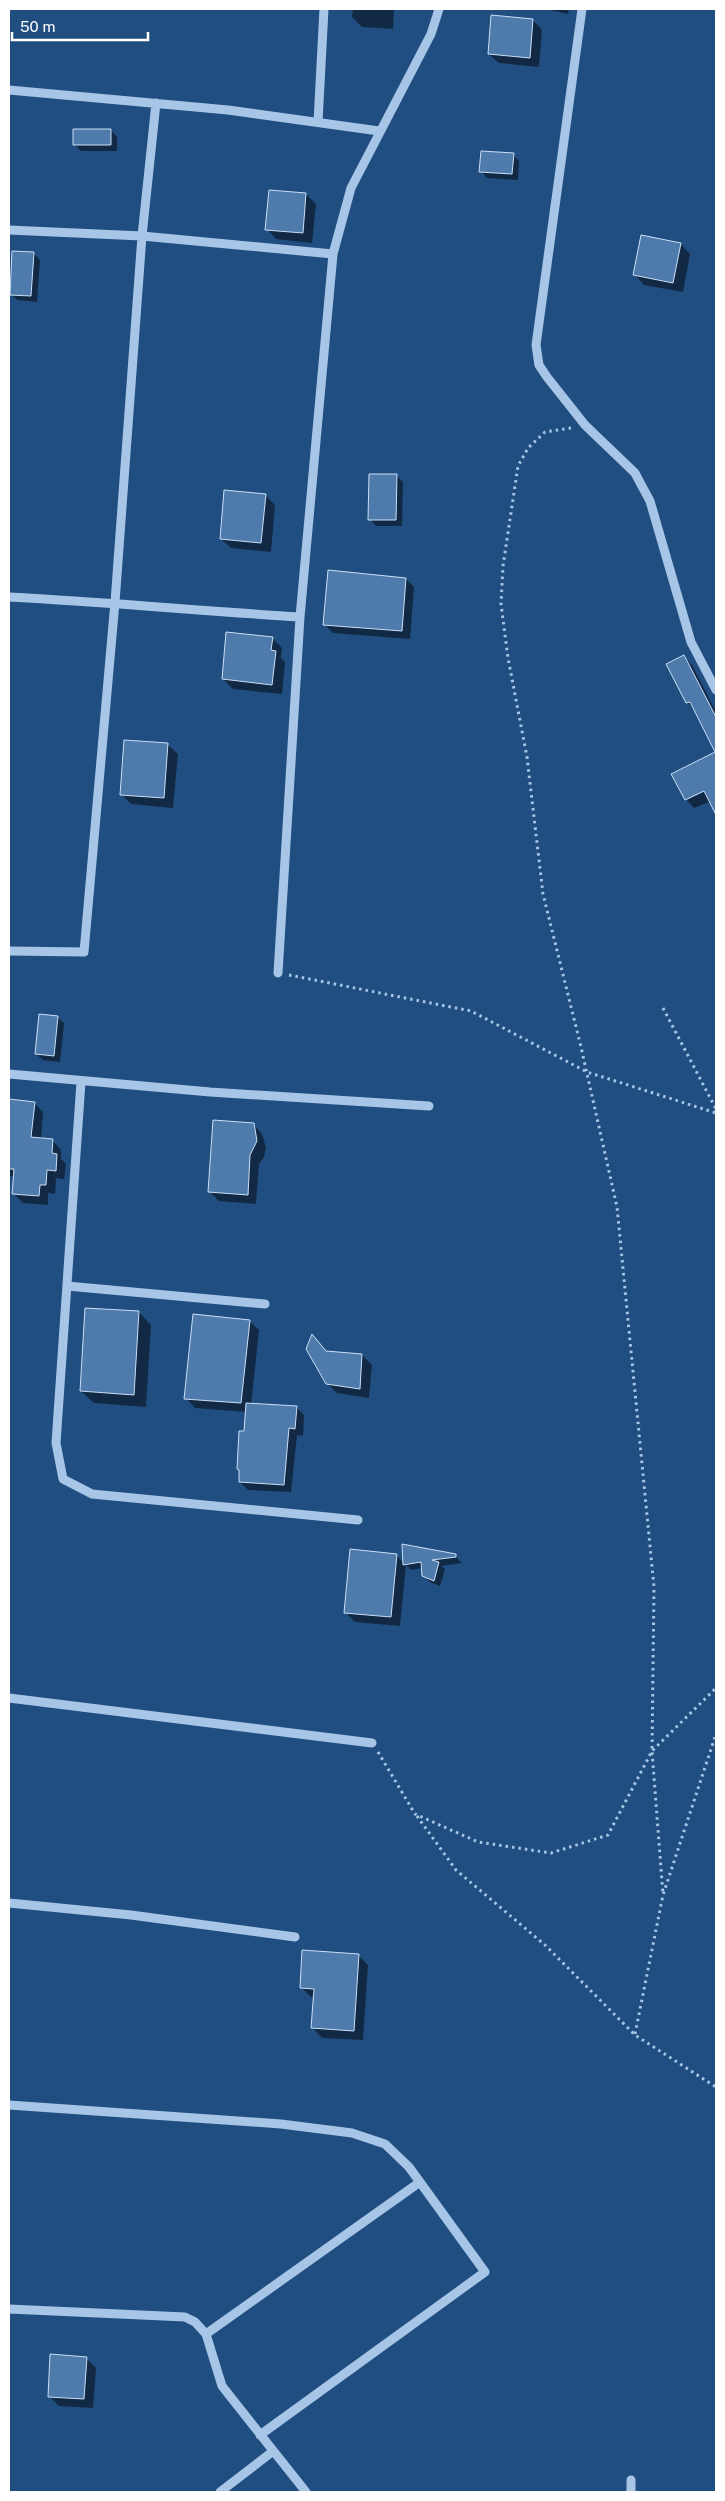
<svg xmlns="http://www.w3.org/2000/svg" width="725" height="2501" font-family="'Public Sans',sans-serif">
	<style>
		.shadow { fill: #0007; fill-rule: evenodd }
		.building { fill: #4e7bab; stroke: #cbdff6 }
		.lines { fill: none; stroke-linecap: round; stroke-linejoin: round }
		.path { stroke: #a7c6e7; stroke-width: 3; stroke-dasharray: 2.5 4; stroke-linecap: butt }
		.minor { stroke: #a7c6e7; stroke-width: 9 }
	</style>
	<rect width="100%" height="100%" fill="#214e80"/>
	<path class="shadow" d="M353,9H394L393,29L362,27L352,17Z
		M545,9H569L568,14Z
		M533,20L542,30L539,67L499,63L489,54Z
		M111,130L117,137V151H81L74,144Z
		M513,155L519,161L518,180L487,178L481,171Z
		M306,194L316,204L312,243L276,239L267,229Z
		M681,244L690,254L683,292L644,285L635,275Z
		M33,253L40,260L37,302L17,300L11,294Z
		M397,476L403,482L402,526H376L370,519Z
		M265,495L275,505L271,552L231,548L221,539Z
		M406,579L414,587L410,639L333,633L324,624Z
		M272,638L282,648L281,658L285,662L282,694L233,689L223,679Z
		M683,656L692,665L716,712V752L695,710L687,702Z
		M168,745L178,754L173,808L131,804L121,794Z
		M716,752V812L711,801L694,808L686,799L673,775ZM709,787L710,789L687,800V797Z
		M57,1017L64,1023L60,1062L43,1060L36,1054Z
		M9,1100L34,1103L43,1112L41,1139L52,1140L61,1150V1159L66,1164L64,1179L56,1178L55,1194L48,1193V1205L23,1203L13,1193L15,1177L9,1176Z
		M253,1124L262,1134L266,1148L264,1157L259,1164L256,1204L219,1201L210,1192Z
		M139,1312L151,1325L146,1407L94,1403L81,1391Z
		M249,1321L259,1330L251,1405L296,1407L304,1415L303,1436L297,1435L291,1492L248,1490L240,1482L247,1412L195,1408L186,1398Z
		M327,1352L362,1355L372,1365L369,1398L337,1393L327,1383Z
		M396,1555L405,1564L455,1556L462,1563L441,1566L445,1569L440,1586L430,1582L423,1575V1568L411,1570L406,1565L400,1626L355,1622L345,1612Z
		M358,1955L368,1965L363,2040L322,2038L313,2028L314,1997H311L301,1987Z
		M86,2358L96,2368L93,2408L59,2406L49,2396Z"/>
	<path class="building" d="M491,15L533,19L530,58L488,54Z
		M73,129H111V145H73Z
		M481,151L514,153L512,174L479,172Z
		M269,190L306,193L303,233L265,230Z
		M641,235L681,243L673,283L633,275Z
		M12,251L34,252L31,296L10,295Z
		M369,474H397L396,520H368Z
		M224,490L266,494L261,543L220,539Z
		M328,570L406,578L402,631L323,625Z
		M226,632L273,637L271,650L276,651L272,685L222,679Z
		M684,655L716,717V815L704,791L685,800L671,774L715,752L690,702L686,703L666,664Z
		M124,740L168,743L164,798L120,795Z
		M39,1014L58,1016L54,1056L35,1054Z
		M9,1099L35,1102L31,1137L53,1139L52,1153L57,1154L56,1171L47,1170L46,1185H40L39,1196L12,1194L14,1169H9Z
		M213,1120L254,1123L257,1141L250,1155L248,1195L208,1192Z
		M85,1308L139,1311L134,1395L80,1391Z
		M193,1314L250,1320L241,1403L184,1399Z
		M312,1334L326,1351L362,1354L360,1389L326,1384L306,1349Z
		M246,1403L297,1406L295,1429L289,1428L284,1485L239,1482V1470L237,1469L239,1431H244Z
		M402,1544L456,1554V1557L432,1560L439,1562L434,1581L422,1576L421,1562L403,1565Z
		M350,1549L397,1554L391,1617L344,1613Z
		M302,1950L359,1954L354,2031L311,2028L314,1989L300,1988Z
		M50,2354L87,2357L84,2399L48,2397Z"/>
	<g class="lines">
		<path class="path" d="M571,428L545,432L528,448L518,466L503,566L501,604L508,658L527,757L543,894L581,1047L617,1207L654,1587L652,1751L663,1895
			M289,975L471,1011L587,1072L716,1113
			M663,1008L716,1109
			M378,1752L415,1814L478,1842L551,1853L608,1835L652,1751L716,1688
			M417,1816L456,1870L545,1945L635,2035L716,2087
			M635,2034L663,1895L716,1734"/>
		<path class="minor" d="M582,9L536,345L539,365L547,377L585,425L635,473L650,501L691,642L716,690
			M9,90L228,110L379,131
			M318,122L324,9
			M9,230L142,236L333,254
			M9,597C106,602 203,611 300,617
			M9,951L84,952L115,602L142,236L156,103
			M278,973L300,617L333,254L351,188L431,34L439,9
			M9,1074L210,1092L429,1106
			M81,1082L56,1443L63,1479L92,1494L358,1520
			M67,1286L265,1304
			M9,1698L372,1743
			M9,1903L131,1915L295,1937
			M9,2105L281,2124L352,2133L385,2144L409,2167L485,2272L260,2435
			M9,2309L185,2317L195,2322L206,2334L222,2386L306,2492
			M206,2334L420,2182
			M220,2492L272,2452
			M631,2492V2480"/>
	</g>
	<rect width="725" height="2501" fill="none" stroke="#ffffff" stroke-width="20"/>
	<path d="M12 32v8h136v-8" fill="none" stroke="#ffffff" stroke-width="2.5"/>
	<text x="20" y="32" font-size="15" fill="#ffffff" stroke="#214e80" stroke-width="4" paint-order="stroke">50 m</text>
</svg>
